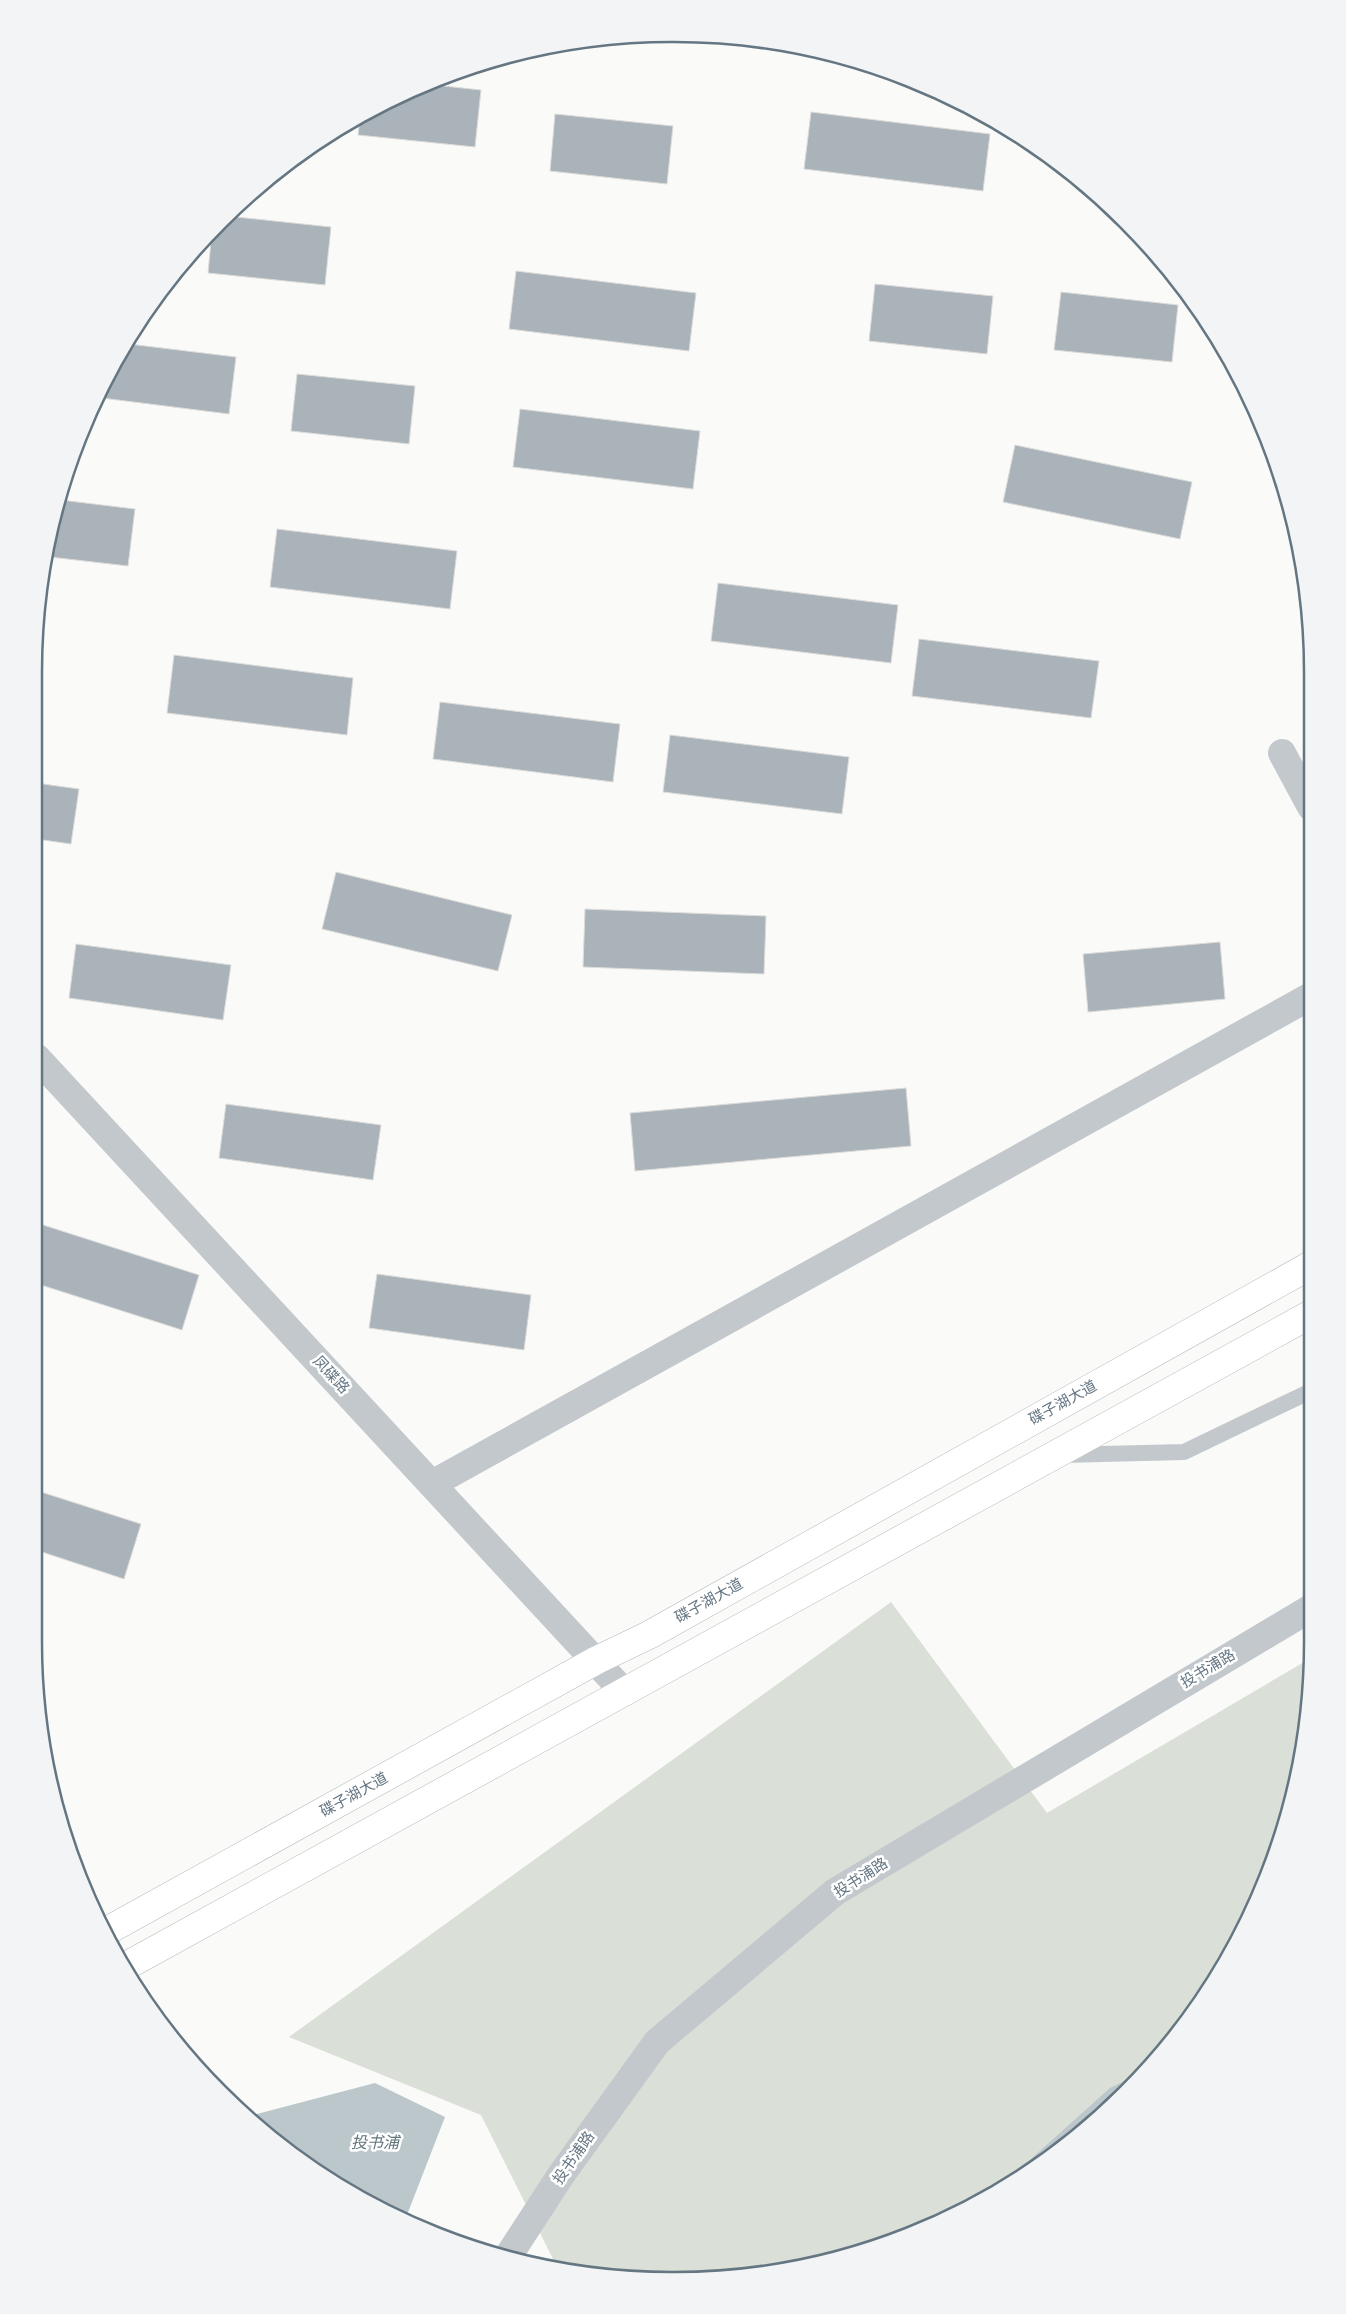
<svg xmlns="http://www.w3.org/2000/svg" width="1346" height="2314" font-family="'Alegreya Sans','Noto Sans SC',sans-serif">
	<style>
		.green { fill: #dadfd7 }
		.water { fill: #bbc7cb }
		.building { fill: #aab3b9; stroke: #dcdcda }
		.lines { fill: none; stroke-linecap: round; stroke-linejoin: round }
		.secondary-casing { stroke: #b3babf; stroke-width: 29 }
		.service { stroke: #c3c8cc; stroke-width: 16 }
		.minor { stroke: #c3c8cc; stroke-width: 28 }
		.tertiary { stroke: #c3c8cc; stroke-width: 28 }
		.secondary { stroke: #fff; stroke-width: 28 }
		.labels { text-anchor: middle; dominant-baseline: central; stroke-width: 5; stroke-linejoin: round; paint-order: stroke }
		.street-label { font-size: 15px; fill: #657683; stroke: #fff }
		.water-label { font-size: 16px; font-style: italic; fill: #60757c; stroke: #fff }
		.rim { fill: none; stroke: #657683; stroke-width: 2.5 }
	</style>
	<rect width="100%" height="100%" fill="#fafaf8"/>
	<path class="green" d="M891,1602L1047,1813L1311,1658V1683L1278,1847L1205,1996L1094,2122L993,2194L917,2232L798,2268L715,2279L590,2275L549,2267L553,2259L481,2115L289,2037Z"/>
	<path class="water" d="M1135,2076L1094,2122L990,2196L1110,2088Z
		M375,2083L445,2117L405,2220C346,2198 297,2155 249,2116Z"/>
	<path class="building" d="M425,84L481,90L475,147L358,135L360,119Z
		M811,112L990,134L983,191L804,169Z
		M555,114L673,126L667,184L550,171Z
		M227,216L331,227L325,285L208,273L212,231Z
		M516,271L696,293L689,351L509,329Z
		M875,284L993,296L987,354L869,341Z
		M1061,292L1178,305L1172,362L1054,350Z
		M129,344L236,357L229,414L102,398Z
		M297,374L415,386L409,444L291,431Z
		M520,409L700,431L693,489L513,467Z
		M1015,445L1192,482L1180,539L1003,502Z
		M61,500L135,509L128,566L50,557Z
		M277,529L457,551L450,609L270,587Z
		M718,583L898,605L891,663L711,641Z
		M919,639L1099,661L1091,718L912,696Z
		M174,655L353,678L347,735L167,713Z
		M440,702L620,724L613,782L433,759Z
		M670,735L849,757L842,814L663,792Z
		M36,783L79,789L71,844L36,839Z
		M336,872L512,915L498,971L322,929Z
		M585,909L766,916L764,974L583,967Z
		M1220,942L1225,999L1088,1012L1083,954Z
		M76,944L231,965L223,1020L69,998Z
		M906,1088L911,1146L635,1171L630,1113Z
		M226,1104L381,1125L373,1180L219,1158Z
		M37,1223L199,1275L182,1330L38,1284Z
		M377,1274L531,1295L524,1350L369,1328Z
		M38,1491L141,1524L124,1579L39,1551Z"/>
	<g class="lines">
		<g class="secondary-casing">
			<path id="secondary" d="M105,1932L597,1660L649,1635L1311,1265
				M126,1966L1311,1314"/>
		</g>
		<path class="service" d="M1062,1455L1184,1452L1311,1391"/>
		<path class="minor" d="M1282,753L1311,807
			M432,1484L1311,996
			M507,2258L561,2175L657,2042L835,1892L1311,1608"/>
		<path class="tertiary" d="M37,1058L624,1692"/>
		<use href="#secondary" class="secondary"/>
	</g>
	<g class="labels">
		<g class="street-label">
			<text transform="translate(331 1375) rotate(47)">凤碟路</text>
			<text transform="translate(1063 1403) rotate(-29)">碟子湖大道</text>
			<text transform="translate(709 1601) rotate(-29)">碟子湖大道</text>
			<text transform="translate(1208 1669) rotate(-31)">投书浦路</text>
			<text transform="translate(354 1795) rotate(-29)">碟子湖大道</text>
			<text transform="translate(861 1878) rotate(-32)">投书浦路</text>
			<text transform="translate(574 2158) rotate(-55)">投书浦路</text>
		</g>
		<g class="water-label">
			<text x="375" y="2143">投书浦</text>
		</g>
	</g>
	<path d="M0 0H1346V2314H0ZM672 42H674A630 630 0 0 1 1304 672V1642A630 630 0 0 1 674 2272H672A630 630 0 0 1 42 1642V672A630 630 0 0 1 672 42Z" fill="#f3f4f5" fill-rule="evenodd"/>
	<path class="rim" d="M672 42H674A630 630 0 0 1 1304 672V1642A630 630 0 0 1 674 2272H672A630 630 0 0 1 42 1642V672A630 630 0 0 1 672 42Z"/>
</svg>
